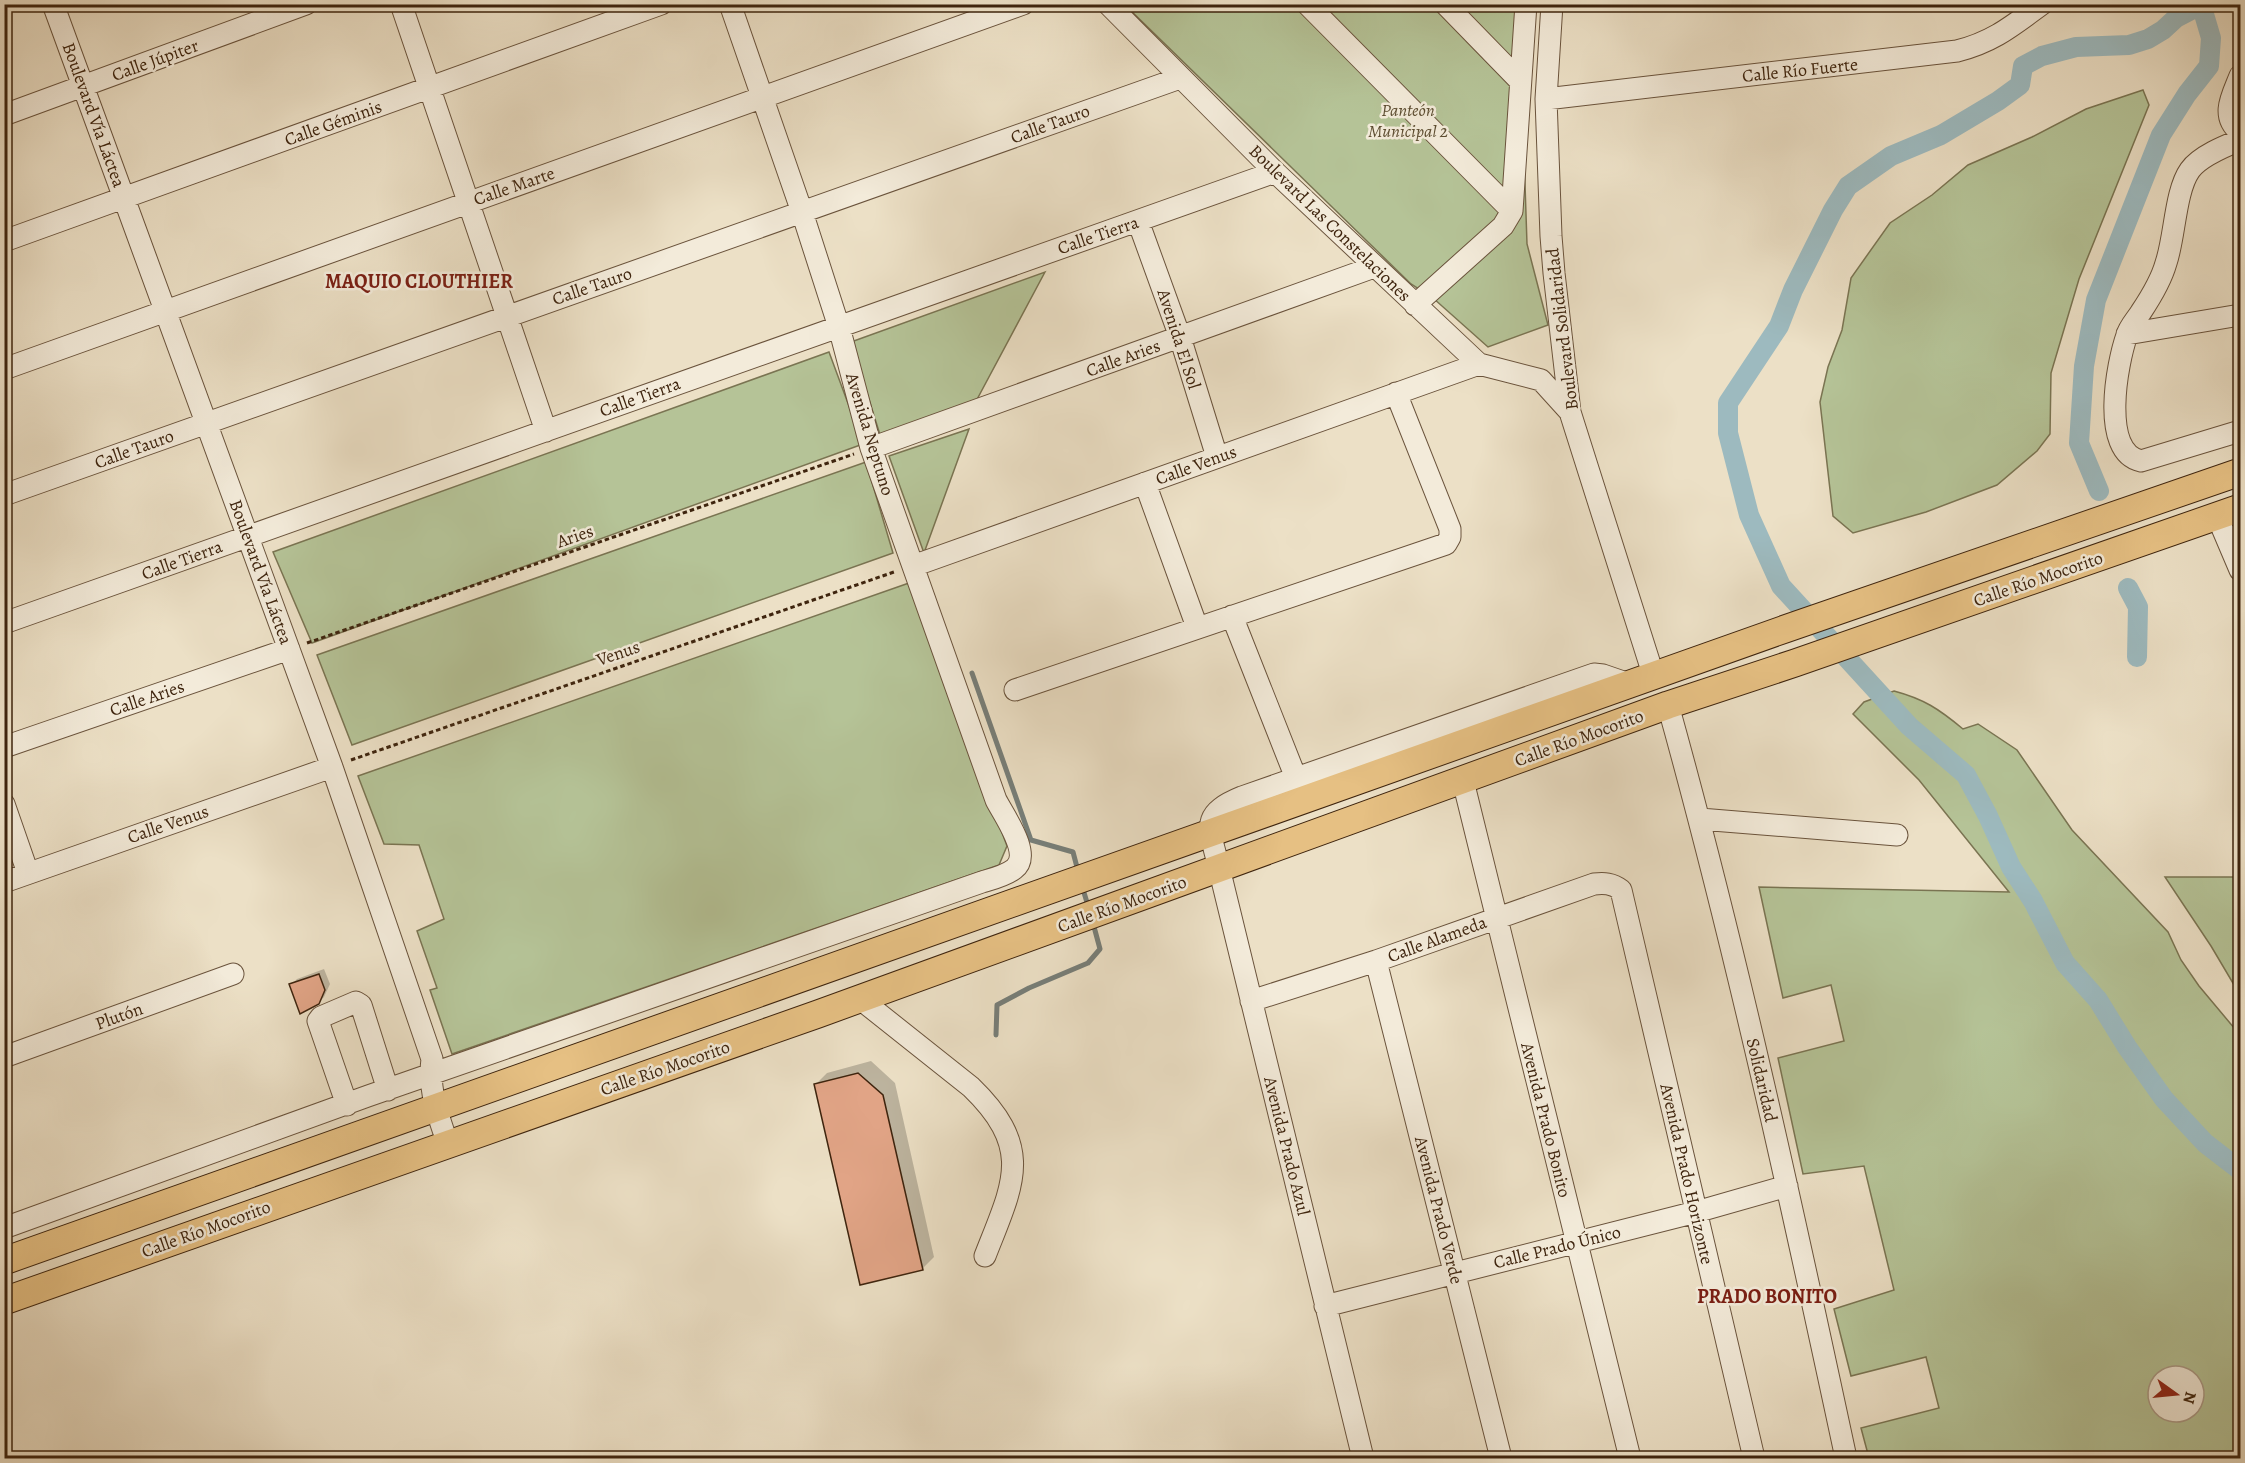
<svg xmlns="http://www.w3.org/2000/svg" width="2245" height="1463" font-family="Alegreya,serif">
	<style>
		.green { fill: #b5c397; stroke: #7a7452; stroke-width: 1.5; fill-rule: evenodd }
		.shadow { fill: #0003 }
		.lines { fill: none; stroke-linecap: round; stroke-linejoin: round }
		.stream { stroke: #777e78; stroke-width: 5 }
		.canal { stroke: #9dbabf; stroke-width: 20 }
		.building { fill: #e1a486; stroke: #3e240e; stroke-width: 1.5 }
		.minor-casing { stroke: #6a533c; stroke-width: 23 }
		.major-casing { stroke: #3e240e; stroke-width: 29 }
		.path { stroke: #3e240e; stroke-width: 3; stroke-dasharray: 4.5 3; stroke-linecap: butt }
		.minor { stroke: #f3ebda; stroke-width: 21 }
		.major { stroke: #e6c083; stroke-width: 27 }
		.labels { text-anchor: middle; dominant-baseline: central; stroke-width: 5; stroke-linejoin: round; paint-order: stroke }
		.street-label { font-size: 18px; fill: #3e240e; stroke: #f3ebda }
		.park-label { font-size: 18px; font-style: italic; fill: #5c4c30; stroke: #f3ebda }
		.neighbourhood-label { font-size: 20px; font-weight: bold; fill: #7a1f14; stroke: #f3ebda }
	</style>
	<rect width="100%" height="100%" fill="#ece0c6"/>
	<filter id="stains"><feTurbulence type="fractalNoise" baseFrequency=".00333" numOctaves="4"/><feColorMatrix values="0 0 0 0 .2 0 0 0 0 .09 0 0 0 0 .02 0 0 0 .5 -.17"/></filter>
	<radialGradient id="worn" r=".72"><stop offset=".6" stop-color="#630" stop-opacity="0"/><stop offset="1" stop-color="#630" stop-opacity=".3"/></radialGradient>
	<path class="green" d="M1125,5H1527L1522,94L1527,244L1548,325L1488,347L1433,298L1411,284Z
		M2143,90L2149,105L2079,279L2051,373L2050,434L2037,451L1997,485L1926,512L1853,533L1833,516L1820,402L1828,367L1842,330L1851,278L1890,223L1932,195L1968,165L2032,137L2086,109Z
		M1045,272L974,405L881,438L851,342Z
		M829,352L863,444L312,643L273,552Z
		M969,429L924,553L889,456Z
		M866,462L893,553L352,745L317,655Z
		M909,583L1007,846L999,865L452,1054L430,990L437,988L417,931L444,919L419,845L384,844L358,776Z
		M1894,691C1924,699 1939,709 1963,729L1978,724L2017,750L2072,830L2168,932L2181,960L2199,986L2240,1035V1458H1869L1861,1428L1939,1408L1926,1357L1851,1376L1834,1309L1894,1290L1864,1166L1803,1174L1778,1058L1844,1041L1831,985L1783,998L1759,887L2009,892L1919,780L1853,714L1864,702ZM2158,1376H2194V1412H2158Z
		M2165,877H2240V995L2211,946Z"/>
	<path class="shadow" d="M324,969L330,984L324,997L318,1003L291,985L297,979Z
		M871,1061L895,1083L934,1257L922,1269L815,1085L827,1073Z"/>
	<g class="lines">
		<path class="stream" d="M972,673L1031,840L1073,852L1078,871
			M1082,886L1089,909
			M996,1035L997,1005L1029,988L1088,963L1100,949L1093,923"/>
		<path class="canal" d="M2199,6L2176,18L2163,30L2148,39L2129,45L2076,47L2042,56L2023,66L2020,85L1998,101L1941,135L1891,156L1848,186L1833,210L1793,290L1779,326L1728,403V433L1749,515L1781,586L1909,726L1966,775L1988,816L2011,867L2033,901L2065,963L2098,1000L2127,1047L2164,1099L2205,1143L2240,1170
			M2099,491L2079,443L2084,366L2096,300L2161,135L2187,94L2209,66L2211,38L2201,4
			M2128,588L2138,607L2137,657"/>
	</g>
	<path class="building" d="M319,974L325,990L319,1004L300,1014L289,984Z
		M858,1073L883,1095L923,1270L860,1285L814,1084Z"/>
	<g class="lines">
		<g class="minor-casing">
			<path id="minor" d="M53,4L332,767L432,1059C428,1089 438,1116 448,1144
				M401,4L546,431
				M1108,4L1275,172L1479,364L1541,380L1570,412
				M1307,4L1512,211L1503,226L1415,305
				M1445,4L1520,81
				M1552,4L1546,99L1551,236L1554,273L1570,412L1654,677
				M2240,76C2232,96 2220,116 2240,132
				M1546,99L1957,51C1993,42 2012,26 2042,4
				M4,115L306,4
				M2240,140C2225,146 2200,156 2190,170C2175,191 2175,237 2166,263C2161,281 2151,297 2141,312C2136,320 2129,327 2127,335C2117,363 2100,452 2141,461L2240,431
				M1512,211L1526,4
				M1138,221L1180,337L1217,457
				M4,241L661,4
				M2127,334L2240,315
				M4,369L1023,4
				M871,448L1374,267
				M1145,483L1197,627
				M4,495L1180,78
				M2217,516L2240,570
				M913,566L1479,364
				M1232,616L1296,778
				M4,623L1275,172
				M1015,690L1446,544L1450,537V529L1396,393
				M1668,705C1737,953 1792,1206 1846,1458
				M4,747L289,649
				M1463,781L1630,1458
				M4,804L28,873
				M1700,819L1897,835
				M4,882L332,767
				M1376,961L1501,1458
				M859,998L971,1087C1035,1149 1013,1184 985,1256
				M1251,1001L1376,961L1594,884C1604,883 1612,883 1621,890L1754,1458
				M4,1057L233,974
				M347,1105L318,1021L321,1017L356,1002L361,1005L388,1090
				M4,1228L368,1096L982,882C992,879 1005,876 1014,869C1033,855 1004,816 996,800L871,448L839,327L802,212L730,4
				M1325,1306L1696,1212L1787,1186
				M1363,1458L1219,868C1210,829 1198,815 1242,797L1594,674L1603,675L1632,685"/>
		</g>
		<g class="major-casing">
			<path id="major" d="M4,1261L1785,629L2240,472
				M4,1301L818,1014L1668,705L1795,663L2240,508"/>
		</g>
		<path class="path" d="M307,643L854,454
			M351,760L894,572"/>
		<use href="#minor" class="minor"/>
		<use href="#major" class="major"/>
	</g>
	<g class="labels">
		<g class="street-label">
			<text transform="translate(155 60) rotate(-20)">Calle Júpiter</text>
			<text transform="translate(1800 70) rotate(-6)">Calle Río Fuerte</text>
			<text transform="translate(94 115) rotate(70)">Boulevard Vía Láctea</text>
			<text transform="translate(333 123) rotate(-20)">Calle Géminis</text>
			<text transform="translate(1050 124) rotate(-20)">Calle Tauro</text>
			<text transform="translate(514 186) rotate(-19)">Calle Marte</text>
			<text transform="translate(1330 223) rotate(44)">Boulevard Las Constelaciones</text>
			<text transform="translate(1098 235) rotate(-19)">Calle Tierra</text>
			<text transform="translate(592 286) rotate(-19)">Calle Tauro</text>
			<text transform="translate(1562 329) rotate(-97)">Boulevard Solidaridad</text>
			<text transform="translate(1179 339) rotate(72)">Avenida El Sol</text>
			<text transform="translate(1123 358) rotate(-20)">Calle Aries</text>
			<text transform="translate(640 397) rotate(-20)">Calle Tierra</text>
			<text transform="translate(870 434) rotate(73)">Avenida Neptuno</text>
			<text transform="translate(134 449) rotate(-20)">Calle Tauro</text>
			<text transform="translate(1196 465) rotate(-20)">Calle Venus</text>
			<text transform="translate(575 536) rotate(-19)">Aries</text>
			<text transform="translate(182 560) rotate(-20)">Calle Tierra</text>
			<text transform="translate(261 572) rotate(70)">Boulevard Vía Láctea</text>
			<text transform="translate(2038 579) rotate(-19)">Calle Río Mocorito</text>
			<text transform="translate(618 653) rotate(-19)">Venus</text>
			<text transform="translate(147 698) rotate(-19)">Calle Aries</text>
			<text transform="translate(1579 738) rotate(-20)">Calle Río Mocorito</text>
			<text transform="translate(168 824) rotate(-19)">Calle Venus</text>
			<text transform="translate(1122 904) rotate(-20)">Calle Río Mocorito</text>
			<text transform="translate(1437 939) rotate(-20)">Calle Alameda</text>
			<text transform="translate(119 1016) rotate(-20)">Plutón</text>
			<text transform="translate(665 1068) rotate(-19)">Calle Río Mocorito</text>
			<text transform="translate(1762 1080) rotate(77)">Solidaridad</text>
			<text transform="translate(1546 1120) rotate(76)">Avenida Prado Bonito</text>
			<text transform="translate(1287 1146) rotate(76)">Avenida Prado Azul</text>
			<text transform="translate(1687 1174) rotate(77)">Avenida Prado Horizonte</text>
			<text transform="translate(1439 1210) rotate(76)">Avenida Prado Verde</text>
			<text transform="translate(206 1229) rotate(-20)">Calle Río Mocorito</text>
			<text transform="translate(1557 1247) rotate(-14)">Calle Prado Único</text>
		</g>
		<g class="park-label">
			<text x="1408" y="110">Panteón<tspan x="1408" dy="21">Municipal 2</tspan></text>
		</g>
		<g class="neighbourhood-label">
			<text x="419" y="281">MAQUIO CLOUTHIER</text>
			<text x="1767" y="1296">PRADO BONITO</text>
		</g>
	</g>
	<rect width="2245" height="1463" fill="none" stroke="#ece0c6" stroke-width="24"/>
	<rect x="6" y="6" width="2233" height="1451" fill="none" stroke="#3e240e" stroke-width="3"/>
	<rect x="12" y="12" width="2221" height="1439" fill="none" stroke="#3e240e" stroke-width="1.5"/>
	<g transform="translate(2176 1394) rotate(105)"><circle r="28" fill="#f3ebda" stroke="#ab9b88" stroke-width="1.5"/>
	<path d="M0-4.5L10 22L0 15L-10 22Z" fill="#8f2418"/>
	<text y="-9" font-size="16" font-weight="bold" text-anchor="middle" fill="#3e240e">N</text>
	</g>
	<rect width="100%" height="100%" filter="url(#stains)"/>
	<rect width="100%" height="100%" fill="url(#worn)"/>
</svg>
